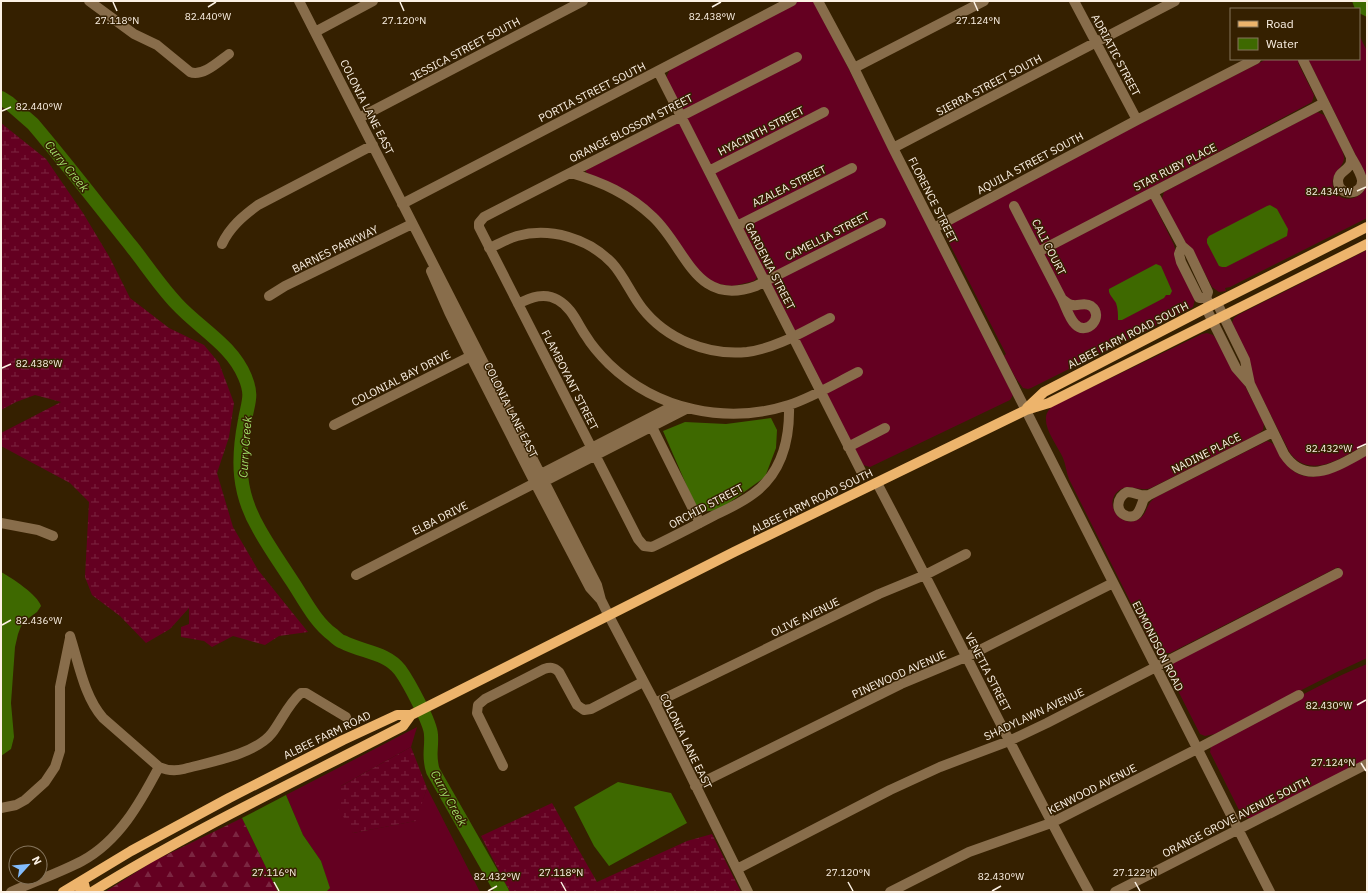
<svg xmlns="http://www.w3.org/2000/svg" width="1368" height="893" font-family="'IBM Plex Sans',sans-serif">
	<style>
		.grass { fill: #640021 }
		.forest { fill: url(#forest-firs) }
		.wetland { fill: url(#wetland-marsh) }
		.water { fill: #3e6900 }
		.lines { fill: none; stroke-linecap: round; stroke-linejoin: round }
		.river { stroke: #3e6900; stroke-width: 14 }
		.minor { stroke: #886d4b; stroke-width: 10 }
		.major { stroke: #edb46c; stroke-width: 10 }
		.ticks { fill: none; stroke: #fcf1e4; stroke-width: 1.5 }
		.labels { text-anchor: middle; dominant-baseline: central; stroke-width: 3; stroke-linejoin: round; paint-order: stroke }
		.street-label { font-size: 11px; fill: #fcf1e4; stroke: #352000 }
		.water-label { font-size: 12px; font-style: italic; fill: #a1de69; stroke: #352000 }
		.ticks-label { font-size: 10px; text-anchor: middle; fill: #fcf1e4; stroke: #352000; stroke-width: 3; stroke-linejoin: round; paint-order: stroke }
	</style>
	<defs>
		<pattern id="forest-firs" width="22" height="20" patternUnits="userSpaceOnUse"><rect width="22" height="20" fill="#640021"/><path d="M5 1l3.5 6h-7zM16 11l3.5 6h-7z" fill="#7b2641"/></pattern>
		<pattern id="wetland-marsh" width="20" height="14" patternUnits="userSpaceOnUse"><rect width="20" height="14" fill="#640021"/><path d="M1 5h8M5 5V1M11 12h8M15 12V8" fill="none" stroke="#7b2641"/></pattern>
	</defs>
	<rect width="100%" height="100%" fill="#352000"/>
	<path class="grass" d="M799,1H814L816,4L1013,395L1010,400L870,467L863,465L666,78L670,69Z
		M1359,35L1367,51V178L1308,59H1359Z
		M1267,59H1305L1298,63L1314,95L1312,102L1147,190L1174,245L1178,262L1195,299L1193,307L1031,388L1028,389L1023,388L1015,377L1004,356L1006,354L943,231L945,227L1116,136Z
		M1317,112L1324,115C1329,123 1345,151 1344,159C1342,170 1330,173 1333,187C1338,205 1363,201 1367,184V218L1230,287L1225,288L1226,291L1219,292L1212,287L1198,260L1188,248L1162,199L1164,192Z
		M677,123L680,124L757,277L754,281L733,286L724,285L716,283L700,274L674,236L586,172V170Z
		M1367,250V444C1343,456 1312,481 1290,453L1253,380L1232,323L1234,318L1238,315Z
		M1207,333L1213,335L1216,339L1245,386L1264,423L1263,430L1258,434L1151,488C1140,492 1130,484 1121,489C1102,500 1118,528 1137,520C1148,515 1145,504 1156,497L1267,441C1275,443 1278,450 1282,456C1285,460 1288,465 1291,469C1313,489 1347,465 1367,455V658L1337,672L1215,734L1205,736L1200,734L1167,669V666L1341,571L1338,567L1170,653H1159L1153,647L1069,479C1066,472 1066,465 1063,458C1056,442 1035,419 1053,406L1202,334Z
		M1367,664V760L1253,818H1243L1210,752L1211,747C1262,718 1313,686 1367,664Z
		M417,727L411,747L341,786L353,833L415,821L427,788L480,892H326L329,887L321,861L303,835L286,795Z"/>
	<path class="forest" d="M242,818L278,892H105L152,862Z"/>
	<path class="wetland" d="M1,123L46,159L83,213L110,258L130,298L169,328L204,345L219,363L234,403L229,437L217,473L233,527L258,570L308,632L279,636L265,645L233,636L212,647L204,641L181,637V627L189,624V608L170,629L146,643L120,616L92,595L85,577L89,502L70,483L1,446V433L61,402L35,395L16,402L1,410Z
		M411,747L427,788L416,821L353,833L338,808L341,786Z
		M552,803L597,882L687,841L712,834L741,892H510L481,836Z"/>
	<path class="water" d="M1352,1H1367V17L1359,13V9H1355Z
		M1270,205L1277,209L1288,229L1287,236L1226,267H1222L1219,266L1207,243V239L1209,236L1267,206Z
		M1156,264L1161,266L1172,291L1170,295H1166L1164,298L1122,320H1118C1118,314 1118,309 1116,303C1113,298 1108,294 1109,289Z
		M771,418L777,430L776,448L765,477L719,510L700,512L689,491L663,431L685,422L726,424Z
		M1,572C12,578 38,595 41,606L37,612L26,620L21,626L18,634L15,647L11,703L14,737L11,749L1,756Z
		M618,782L671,793L687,823L609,866L594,846L574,807Z
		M286,795L303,835L321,861L330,888L326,892H278L242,818Z"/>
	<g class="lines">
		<path class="river" d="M1,98L9,103L33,124C67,164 99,206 132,247C147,266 160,286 177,304C199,328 232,345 245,377C253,396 248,402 245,420C237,461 238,493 259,529C269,547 281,564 292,581C304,599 315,622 333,635C336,638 339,641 343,642C362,652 386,652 400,670C408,681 431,723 431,735C432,750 428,756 433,771L502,892"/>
		<path class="minor" d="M89,1L134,34L157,45L190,72C203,77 219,61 229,54
			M299,1L597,585L601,600L609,616L655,703L748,892
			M818,1L854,68L893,148L1270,892
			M1074,1L1137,120
			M315,32L373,1
			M1303,60L1351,157
			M854,68L984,1
			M658,71L861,471
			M359,118L583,1
			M893,148L1175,1
			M1351,157C1355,164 1361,173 1362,180C1363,196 1338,197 1338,181C1338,173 1345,172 1349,166C1351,164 1351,160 1351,157Z
			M709,171L824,112
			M571,173C602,182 629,194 653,217C687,249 695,308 756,286L881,223
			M1153,192L1182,246
			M402,204L792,1
			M1014,206L1062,299
			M737,226L852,168
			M934,228L1137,120L1256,59
			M222,244C230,227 243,216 258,205L373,145
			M489,248C499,244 507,239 517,236C550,227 588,238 612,263C624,276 631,294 642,308C666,339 708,356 747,352C777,348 804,331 830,318
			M1038,252L1324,103
			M431,271L449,312L471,357L535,483L590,588L600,599
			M269,296L285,286L412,224
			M1206,298H1199L1181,262L1179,254L1182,246L1189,252L1208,292L1206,298L1211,306
			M1062,299C1065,301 1068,305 1073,305C1079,306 1085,302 1091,306C1105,316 1087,337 1075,324C1069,318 1066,307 1062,299Z
			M518,304C531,297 545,292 558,300C572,308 577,323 586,336C592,346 600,355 609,364C657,410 726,425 789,405C813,397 836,383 858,372
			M1206,308L1236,368L1250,384L1245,360L1217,303
			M1250,384L1284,454C1307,489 1340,464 1367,450
			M789,405C790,439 782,473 753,494C741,503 728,509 715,515C694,526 673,537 652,547L644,546L638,539L479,227V223L484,217L797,57
			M649,421L700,523
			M334,425L475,354
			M848,447L885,428
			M538,478L541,474L675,405
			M877,483C949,619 1015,757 1089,892
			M1127,492C1137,492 1139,497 1149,495C1147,497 1144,498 1143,501C1140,509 1138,519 1127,516C1114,512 1117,497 1127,492Z
			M1149,495L1273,432
			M1,523L38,530L53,536
			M356,575L535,483L545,481L688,408
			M70,636C79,664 84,696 103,718L159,767C168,771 176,771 184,769C210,762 256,754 272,733C281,721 289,703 301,693H306L346,717
			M655,703L879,594L925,575L966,554
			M503,766L477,713L478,705L485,699L544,669C550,667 554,667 559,672L577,705L584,710L591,709L643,682
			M695,786L901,684L966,657L1113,583
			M1,808L16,805L25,800L45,782L55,767L60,751V687L70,638
			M737,869L890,790L940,767L1009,741L1047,723L1338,573
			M11,892C35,881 59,873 82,861C119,841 140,803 159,767
			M890,892L969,852L1051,823L1197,749L1299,695
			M1115,892L1367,764"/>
		<path class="major" d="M1027,408L1044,392L1206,308L1367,227
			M63,892L131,851L229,798L343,740L397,715H411L734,552L1026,410L1049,403L1367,244
			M80,892L85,888L83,880
			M92,892C192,830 299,780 403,726L411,715"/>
	</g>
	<path class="ticks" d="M113,2L117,11M400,2L404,11M974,2L978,11M208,7L216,2M712,7L721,2M2,111L11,107M1357,191L1366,187M2,368L11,364M1357,448L1366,444M2,625L11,620M1357,705L1366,700M1361,763L1366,771M274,882L279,891M561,882L566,891M848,882L853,891M1135,882L1140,891M488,891L497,886M992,891L1001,886"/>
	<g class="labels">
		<g class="street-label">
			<text transform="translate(465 49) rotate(-28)">JESSICA STREET SOUTH</text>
			<text transform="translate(1116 55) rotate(62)">ADRIATIC STREET</text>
			<text transform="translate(989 85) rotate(-28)">SIERRA STREET SOUTH</text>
			<text transform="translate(592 92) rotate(-27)">PORTIA STREET SOUTH</text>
			<text transform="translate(367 107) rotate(63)">COLONIA LANE EAST</text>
			<text transform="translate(631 128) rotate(-27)">ORANGE BLOSSOM STREET</text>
			<text transform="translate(761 131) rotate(-27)">HYACINTH STREET</text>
			<text transform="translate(1030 163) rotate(-28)">AQUILA STREET SOUTH</text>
			<text transform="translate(1175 167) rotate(-27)">STAR RUBY PLACE</text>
			<text transform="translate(789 186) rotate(-26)">AZALEA STREET</text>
			<text transform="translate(933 200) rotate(63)">FLORENCE STREET</text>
			<text transform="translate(827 236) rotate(-27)">CAMELLIA STREET</text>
			<text transform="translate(1049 247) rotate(63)">CALI COURT</text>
			<text transform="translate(335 249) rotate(-26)">BARNES PARKWAY</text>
			<text transform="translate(770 266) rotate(63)">GARDENIA STREET</text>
			<text transform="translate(1128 335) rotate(-27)">ALBEE FARM ROAD SOUTH</text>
			<text transform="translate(401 378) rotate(-27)">COLONIAL BAY DRIVE</text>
			<text transform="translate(570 380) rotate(63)">FLAMBOYANT STREET</text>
			<text transform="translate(511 410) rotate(63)">COLONIA LANE EAST</text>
			<text transform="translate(1206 453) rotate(-27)">NADINE PLACE</text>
			<text transform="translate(812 501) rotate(-26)">ALBEE FARM ROAD SOUTH</text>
			<text transform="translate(706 506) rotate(-28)">ORCHID STREET</text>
			<text transform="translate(440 518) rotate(-27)">ELBA DRIVE</text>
			<text transform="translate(805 617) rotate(-26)">OLIVE AVENUE</text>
			<text transform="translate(1158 646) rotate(63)">EDMONDSON ROAD</text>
			<text transform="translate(988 672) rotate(63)">VENETIA STREET</text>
			<text transform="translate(899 674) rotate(-24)">PINEWOOD AVENUE</text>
			<text transform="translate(1034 714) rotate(-25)">SHADYLAWN AVENUE</text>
			<text transform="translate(327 735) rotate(-26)">ALBEE FARM ROAD</text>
			<text transform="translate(686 741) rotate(64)">COLONIA LANE EAST</text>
			<text transform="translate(1092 789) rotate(-27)">KENWOOD AVENUE</text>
			<text transform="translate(1236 817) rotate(-27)">ORANGE GROVE AVENUE SOUTH</text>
		</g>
		<g class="water-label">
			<text transform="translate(67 166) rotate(51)">Curry Creek</text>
			<text transform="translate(245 447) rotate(-86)">Curry Creek</text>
			<text transform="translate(449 798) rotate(61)">Curry Creek</text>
		</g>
	</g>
	<g class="ticks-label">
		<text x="208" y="20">82.440°W</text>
		<text x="712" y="20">82.438°W</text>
		<text x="117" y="24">27.118°N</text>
		<text x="404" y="24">27.120°N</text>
		<text x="978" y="24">27.124°N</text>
		<text x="39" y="110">82.440°W</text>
		<text x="1329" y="195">82.434°W</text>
		<text x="39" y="367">82.438°W</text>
		<text x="1329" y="452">82.432°W</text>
		<text x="39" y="624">82.436°W</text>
		<text x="1329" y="709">82.430°W</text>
		<text x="1333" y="766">27.124°N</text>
		<text x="274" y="876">27.116°N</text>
		<text x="561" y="876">27.118°N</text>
		<text x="848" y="876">27.120°N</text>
		<text x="1135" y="876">27.122°N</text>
		<text x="497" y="880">82.432°W</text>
		<text x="1001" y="880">82.430°W</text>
	</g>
	<rect width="1368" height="893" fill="none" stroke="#fcf1e4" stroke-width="4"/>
	<rect x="1230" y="8" width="130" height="52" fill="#352000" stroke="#85745b"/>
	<rect x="1238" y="21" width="20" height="6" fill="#edb46c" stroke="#85745b"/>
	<text x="1266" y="28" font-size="12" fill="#fcf1e4">Road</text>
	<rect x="1238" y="38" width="20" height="12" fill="#3e6900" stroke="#85745b"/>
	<text x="1266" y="48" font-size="12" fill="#fcf1e4">Water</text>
	<g transform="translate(28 865) rotate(63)"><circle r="19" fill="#352000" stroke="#85745b"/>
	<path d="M0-3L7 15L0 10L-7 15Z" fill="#83bcfb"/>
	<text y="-6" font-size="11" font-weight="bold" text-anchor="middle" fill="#fcf1e4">N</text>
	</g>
</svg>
